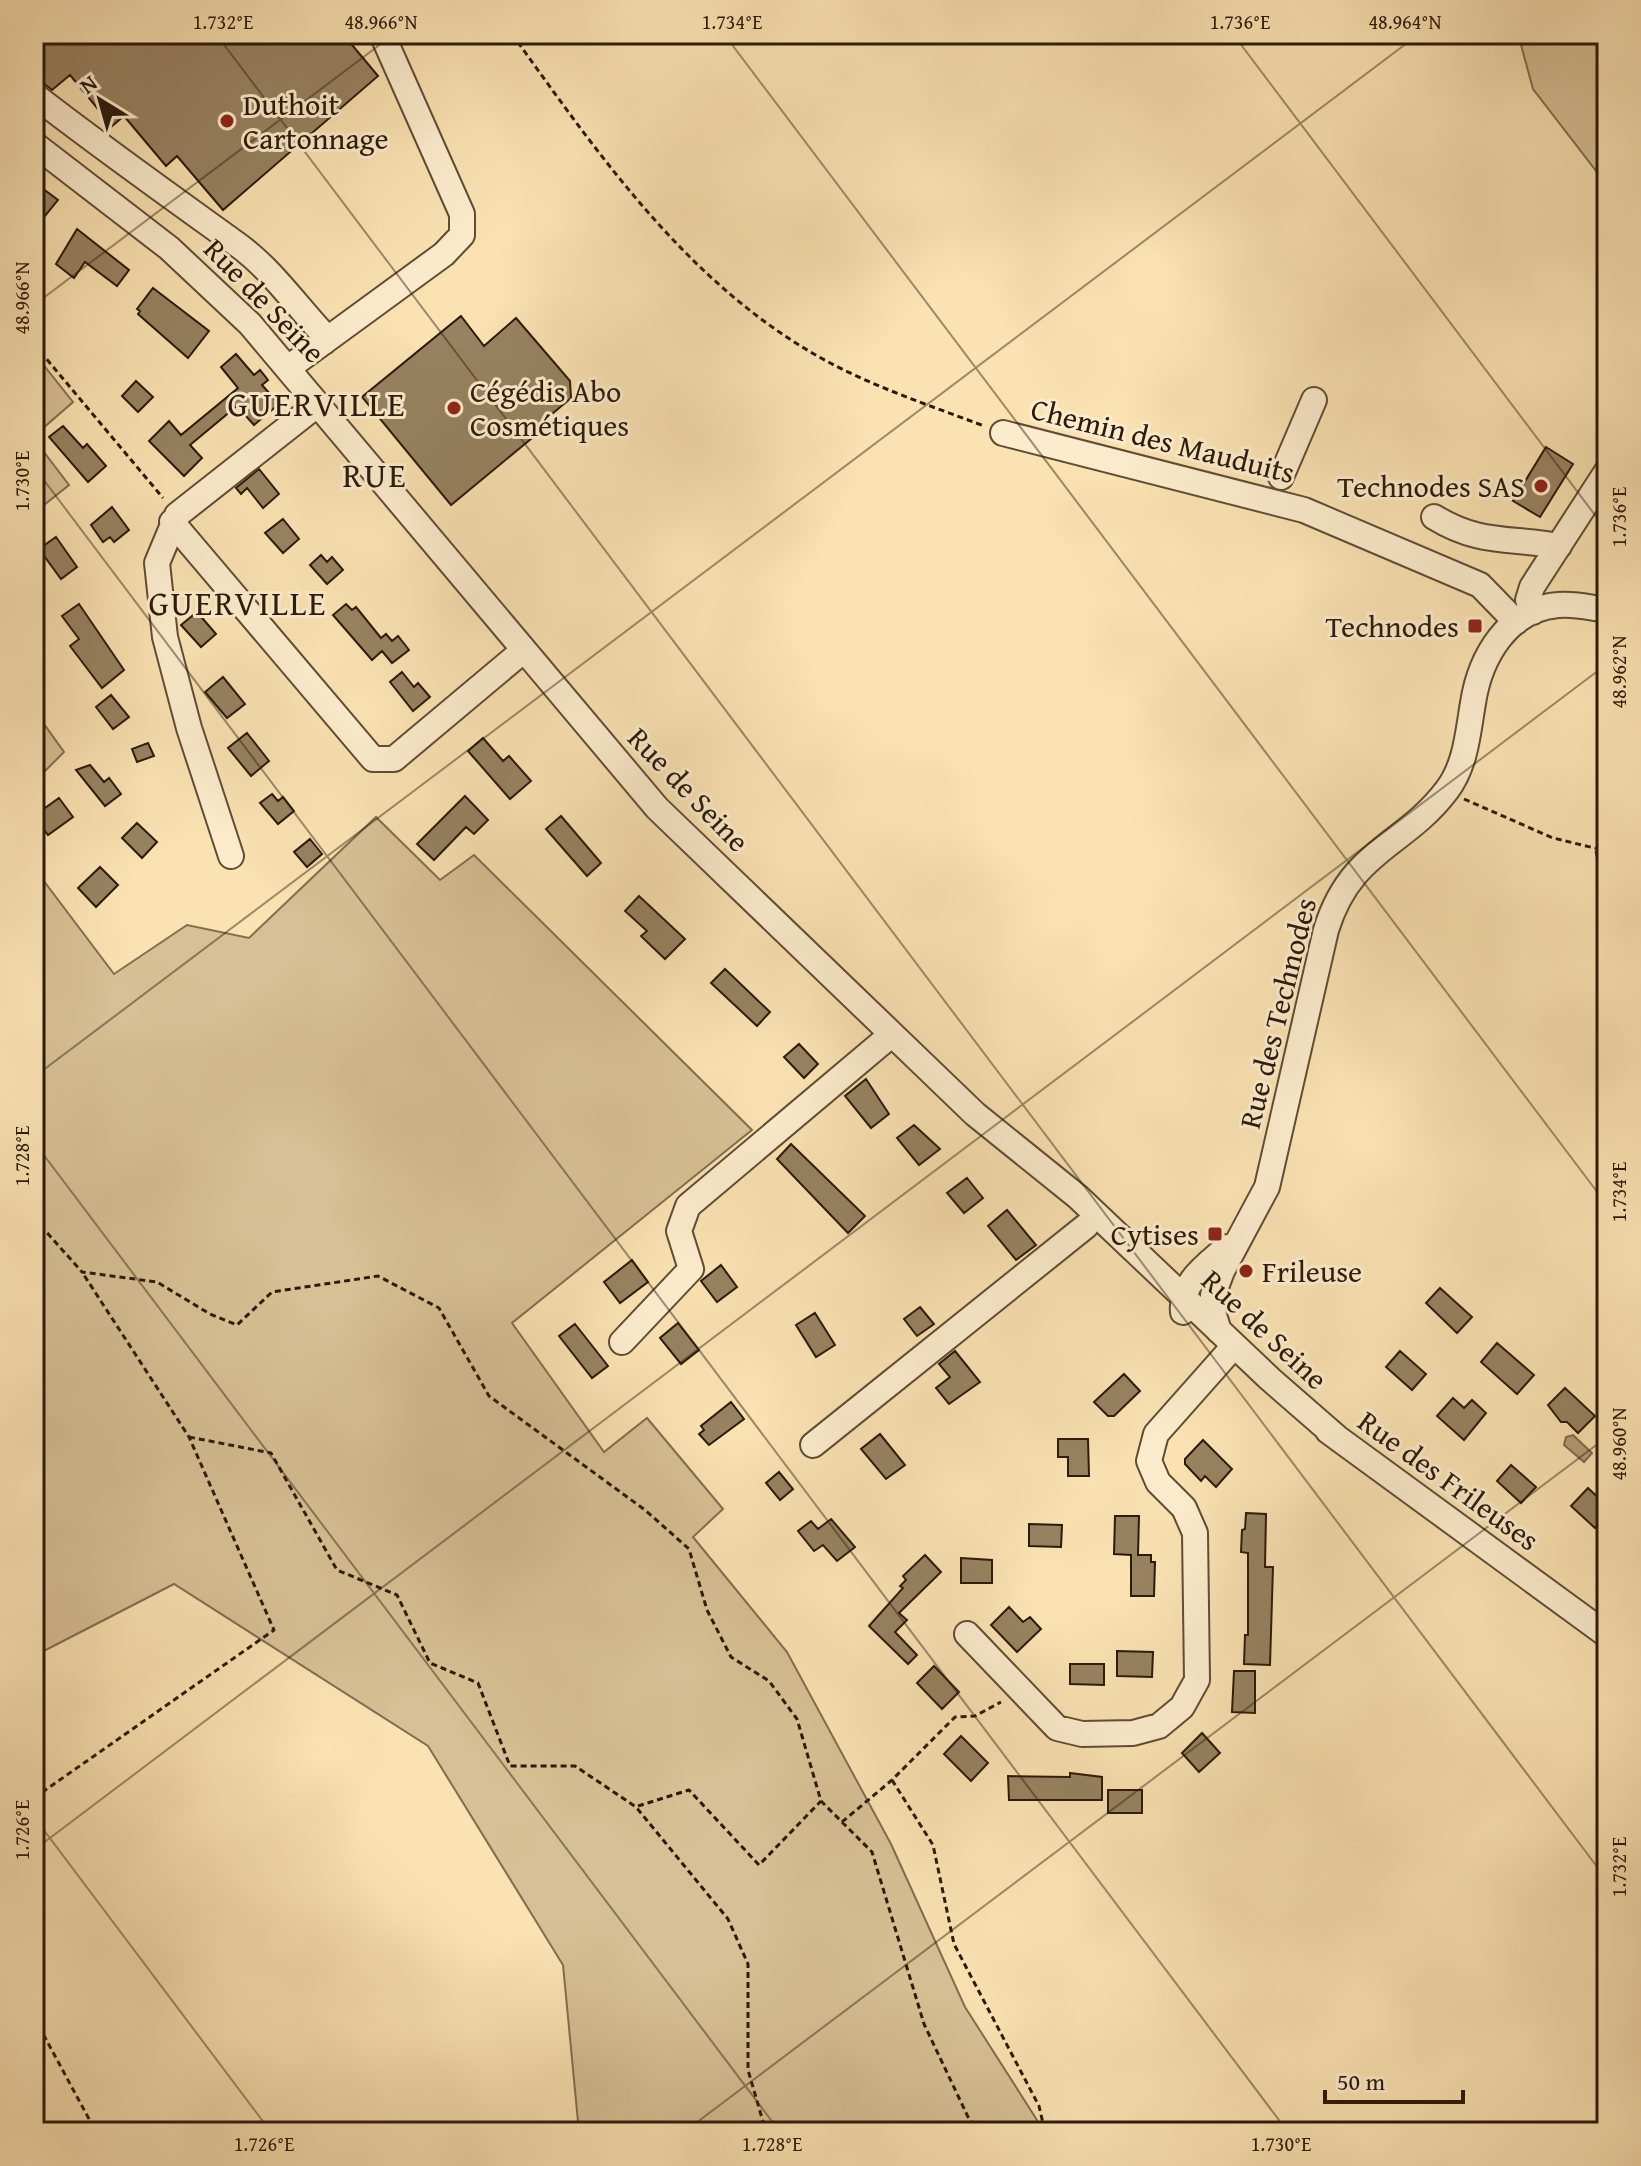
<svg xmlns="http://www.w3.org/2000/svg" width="1641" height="2166" font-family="'Gentium Book Plus',serif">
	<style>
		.green { fill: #d7c095; stroke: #826d50; stroke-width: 2 }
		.water { fill: #b49e79; stroke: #7e694d; stroke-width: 2 }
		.building { fill: #978261; stroke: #2c1a0a; stroke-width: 2 }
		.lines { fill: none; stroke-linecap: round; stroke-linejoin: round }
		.minor-casing { stroke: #604c34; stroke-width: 28 }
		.path { stroke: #2c1a0a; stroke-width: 3; stroke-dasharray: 6 4; stroke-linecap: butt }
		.minor { stroke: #fceccd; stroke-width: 24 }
		.ticks { fill: none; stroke: #2c1a0a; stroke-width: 2; stroke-opacity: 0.45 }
		.poi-dot { fill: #8f2418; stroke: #fceccd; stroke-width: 3 }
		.labels { text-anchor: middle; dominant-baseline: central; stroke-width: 6; stroke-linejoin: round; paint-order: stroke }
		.poi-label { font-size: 30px; fill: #2c1a0a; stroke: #fceccd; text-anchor: start }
		.street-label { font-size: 30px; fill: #2c1a0a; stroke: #fceccd }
		.quarter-label { font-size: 34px; letter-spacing: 2px; fill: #2c1a0a; stroke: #fceccd }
		.neatline { fill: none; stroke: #2c1a0a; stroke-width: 3 }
		.ticks-label { font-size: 20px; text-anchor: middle; fill: #2c1a0a }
	</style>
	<rect width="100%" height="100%" fill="#fae2b2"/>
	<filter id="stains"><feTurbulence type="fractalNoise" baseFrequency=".0025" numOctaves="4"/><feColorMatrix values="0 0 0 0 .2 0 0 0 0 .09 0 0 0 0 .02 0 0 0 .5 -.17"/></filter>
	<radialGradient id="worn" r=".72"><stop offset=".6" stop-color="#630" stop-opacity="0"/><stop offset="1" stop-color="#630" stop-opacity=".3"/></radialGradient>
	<path class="green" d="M1518,34H1607V185L1533,89Z
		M34,353L73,402L34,436Z
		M34,439L69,485L34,513Z
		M34,710L64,752L34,782Z
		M376,817L440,880L474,855L752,1130L512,1323L604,1452L647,1418L723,1509L693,1537L787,1652L891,1844L965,2007L1037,2120L1038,2132H579L563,1965L428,1746L174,1584L34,1656V868L114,974L187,925L249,938Z"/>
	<path class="water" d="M1573,1435L1592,1453L1584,1462L1564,1445L1566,1437Z"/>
	<path class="building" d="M40,34H343L378,76L223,210L177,156L166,166L124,116L112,126L70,75L52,90L42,82L34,73V38Z
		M34,182L58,200L45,216L34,208Z
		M77,229L129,270L117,286L85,262L74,278L56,264Z
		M153,288L209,331L188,358L138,314L140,311L137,309Z
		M461,316L484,346L516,318L570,381L571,398L546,419L549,424L451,505L362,397Z
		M236,354L254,375L260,370L268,380L262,385L279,404L254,425L237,406L190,445L202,458L184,476L149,441L169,421L181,435L238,388L221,367Z
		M136,381L153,397L138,412L122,396Z
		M63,426L83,448L87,444L106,466L88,482L49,437Z
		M1546,447L1573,464L1540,517L1513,501Z
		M259,469L279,494L263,508L247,488L241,494L236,488Z
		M112,507L129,530L114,542L110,537L103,542L91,525Z
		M283,519L299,539L283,553L265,533Z
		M56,537L77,567L61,579L39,549Z
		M321,555L327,562L332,557L343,570L327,584L310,565Z
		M79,604L124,670L102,688L70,646L79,639L62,616Z
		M346,604L352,610L356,607L381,638L386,634L392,641L398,636L409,650L392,663L382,651L372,660L333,615Z
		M197,612L216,634L201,647L181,625Z
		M402,672L414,687L418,683L430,697L413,711L390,682Z
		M223,677L245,704L227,718L205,692Z
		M111,695L129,717L113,729L96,707Z
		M247,733L269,761L251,776L228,748Z
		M483,738L503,761L509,756L531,781L510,799L468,751Z
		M148,743L154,756L137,762L132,749Z
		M90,765L104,782L109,778L121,794L105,806L76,770Z
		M272,794L278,801L283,797L294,811L278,824L260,803Z
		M465,796L488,820L474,834L466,827L434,860L417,844Z
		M59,798L73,817L48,835L34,816Z
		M561,816L601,863L587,876L546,829Z
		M137,823L157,842L142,858L122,838Z
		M310,839L322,854L307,867L294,852Z
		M100,867L118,885L96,907L78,888Z
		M639,896L685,939L665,959L641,936L647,931L625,911Z
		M725,969L770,1012L757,1026L711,983Z
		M799,1044L818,1064L804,1078L784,1057Z
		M866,1079L889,1114L871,1128L845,1096Z
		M914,1125L940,1149L919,1165L897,1138Z
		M791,1144L865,1216L848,1233L777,1159Z
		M967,1178L983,1198L964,1213L947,1193Z
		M1007,1210L1036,1245L1016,1260L988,1226Z
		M632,1260L648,1282L620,1303L604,1282Z
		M721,1265L737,1287L717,1302L701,1281Z
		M1440,1288L1472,1317L1457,1333L1426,1303Z
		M920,1307L934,1324L917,1336L904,1319Z
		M815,1313L835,1345L816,1357L796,1325Z
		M678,1323L699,1350L681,1364L660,1338Z
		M575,1324L608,1366L592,1378L559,1336Z
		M1497,1343L1534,1375L1517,1394L1481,1362Z
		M955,1351L980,1382L949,1404L936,1388L950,1377L939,1364Z
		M1400,1351L1426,1374L1412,1390L1386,1367Z
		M1124,1374L1140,1391L1114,1416H1108L1094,1402Z
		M1565,1388L1595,1416L1578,1433L1567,1422H1561L1548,1405Z
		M1453,1398L1464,1408L1472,1400L1486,1413L1464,1440L1437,1416Z
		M731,1402L744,1419L709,1445L699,1434L704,1430L701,1426Z
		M880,1434L905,1465L886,1479L861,1449Z
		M1058,1439H1088L1089,1476H1068V1457H1058Z
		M1203,1440L1232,1469L1216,1487L1205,1476L1201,1481L1185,1464V1459Z
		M1511,1465L1536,1487L1521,1503L1497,1481Z
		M779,1472L793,1489L780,1500L766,1483Z
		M1588,1488L1607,1506V1515L1595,1528L1571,1506Z
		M1246,1513L1266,1514L1265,1567H1273L1270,1665L1244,1664L1245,1635H1248V1553L1241,1552L1242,1530L1245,1529Z
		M1115,1516H1139L1138,1555H1151V1562H1155L1154,1596H1131V1555L1114,1554Z
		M831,1519L855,1547L837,1561L823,1545L814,1551L798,1531L811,1521L818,1529Z
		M1029,1524L1062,1525L1061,1547L1029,1546Z
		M925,1555L941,1572L899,1613L907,1620L895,1632L917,1655L908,1664L869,1626L903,1588L900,1586L906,1580L903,1576Z
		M961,1558L992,1560V1583H961Z
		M1009,1607L1023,1622L1030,1617L1041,1629L1017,1652L991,1625Z
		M1117,1651L1153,1652L1152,1677L1117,1676Z
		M1070,1664H1104V1685L1070,1684Z
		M934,1666L959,1692L942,1709L917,1683Z
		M1234,1671H1255V1713L1232,1712Z
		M1202,1733L1220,1753L1199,1772L1182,1753Z
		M961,1736L988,1763L971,1781L944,1754Z
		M1070,1773L1102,1777V1800H1009L1008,1776L1070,1777Z
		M1108,1790H1142V1813H1108Z"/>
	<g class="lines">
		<g class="minor-casing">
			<path id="minor" d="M34,95C101,147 170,196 238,245C271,269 296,305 324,335V342
				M34,144L169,248L250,324L657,808L975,1114L1078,1197L1270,1379L1340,1440
				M288,368L444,254L462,235V214L382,34
				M1003,433L1304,510L1480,585L1516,622
				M1281,477L1314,400
				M1434,517C1480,545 1508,537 1559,546
				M172,522L373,759H394L524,650
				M1533,612L1528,600L1532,587L1607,471
				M231,856L189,728L165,637L157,563L177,515L318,404
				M1183,1312C1180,1282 1207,1265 1227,1247
				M1219,1331L1213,1312V1295L1222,1271L1267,1187L1326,930C1351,849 1404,847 1447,790C1466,765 1468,732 1473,703C1480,657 1508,609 1558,605C1575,603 1591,608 1607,610
				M622,1342L691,1269L679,1231L688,1206L891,1035
				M1328,1431L1607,1635
				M813,1445L1086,1226
				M967,1634L1057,1728L1082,1734L1133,1733L1159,1726L1182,1707L1197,1680L1195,1533L1184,1508L1158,1482L1149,1461L1156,1434L1234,1346"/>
		</g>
		<path class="path" d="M512,34C599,155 687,283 821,358C873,387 929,405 984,426
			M34,344L163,498
			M1464,799L1553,838L1607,851
			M1596,851L1607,901
			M34,1218L82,1272L157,1282L210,1314L237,1325L272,1292L378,1276L439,1308L489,1396L645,1510L689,1549L707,1610L731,1657L769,1681L797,1719L821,1801L872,1852L924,2024L969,2119L980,2132
			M189,1437L271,1453L337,1570L397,1595L430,1663L478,1683L510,1766H575L636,1807L728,1919L748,1964V2070L766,2132
			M892,1780L933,1845L954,1944L1039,2106L1045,2132
			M34,1798L274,1630L189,1437L82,1272
			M638,1806L689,1790L759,1865L821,1801
			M842,1822L892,1780L955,1717L975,1716L1001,1702
			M34,2017L96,2132"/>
		<use href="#minor" class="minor"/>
	</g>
	<path class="ticks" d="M216,34L1607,1880M724,34L1607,1205M1233,34L1607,531M34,305L394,34M34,467L1288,2132M34,1077L1419,34M34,1142L780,2132M34,1817L271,2132M34,1850L1607,664M684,2132L1607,1437"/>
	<g class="poi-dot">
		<circle cx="227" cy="121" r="8"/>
		<circle cx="454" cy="408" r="8"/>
		<circle cx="1541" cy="486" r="8"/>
		<rect x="1467" y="618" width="16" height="16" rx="4"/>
		<rect x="1207" y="1226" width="16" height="16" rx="4"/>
		<circle cx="1246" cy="1271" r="8"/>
	</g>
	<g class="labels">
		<g class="poi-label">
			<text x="243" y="104">Duthoit<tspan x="243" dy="34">Cartonnage</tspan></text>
			<text x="470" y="391">Cégédis Abo<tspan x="470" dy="34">Cosmétiques</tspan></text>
			<text x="1525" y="486" text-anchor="end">Technodes SAS</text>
			<text x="1459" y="626" text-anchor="end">Technodes</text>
			<text x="1199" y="1234" text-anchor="end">Cytises</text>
			<text x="1262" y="1271">Frileuse</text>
		</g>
		<g class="street-label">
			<text transform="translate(265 300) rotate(46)">Rue de Seine</text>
			<text transform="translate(1163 440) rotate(14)">Chemin des Mauduits</text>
			<text transform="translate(689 789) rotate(46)">Rue de Seine</text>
			<text transform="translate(1277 1013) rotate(-76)">Rue des Technodes</text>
			<text transform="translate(1265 1329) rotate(43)">Rue de Seine</text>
			<text transform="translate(1449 1480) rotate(36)">Rue des Frileuses</text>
		</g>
		<g class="quarter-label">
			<text x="317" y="403">GUERVILLE</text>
			<text x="375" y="474">RUE</text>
			<text x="238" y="602">GUERVILLE</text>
		</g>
	</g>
	<rect width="1641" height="2166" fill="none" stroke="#fae2b2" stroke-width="88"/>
	<g transform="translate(100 100) rotate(323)" stroke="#fceccd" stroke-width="6" paint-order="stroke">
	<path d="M0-6L14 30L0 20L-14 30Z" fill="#2c1a0a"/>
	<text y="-12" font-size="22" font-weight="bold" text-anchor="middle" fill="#2c1a0a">N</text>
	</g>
	<path d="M1325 2090v12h138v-12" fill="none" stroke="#2c1a0a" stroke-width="4"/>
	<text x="1337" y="2090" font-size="24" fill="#2c1a0a" stroke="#fceccd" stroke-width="6" paint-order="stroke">50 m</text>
	<rect x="44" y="44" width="1553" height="2078" class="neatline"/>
	<g class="ticks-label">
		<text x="223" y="29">1.732°E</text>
		<text x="381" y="29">48.966°N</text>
		<text x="732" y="29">1.734°E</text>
		<text x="1240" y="29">1.736°E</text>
		<text x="1405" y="29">48.964°N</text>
		<text transform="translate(22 298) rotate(-90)" y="7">48.966°N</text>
		<text transform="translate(22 481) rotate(-90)" y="7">1.730°E</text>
		<text transform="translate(1619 517) rotate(-90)" y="7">1.736°E</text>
		<text transform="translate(1619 672) rotate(-90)" y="7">48.962°N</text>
		<text transform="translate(22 1156) rotate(-90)" y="7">1.728°E</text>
		<text transform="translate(1619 1192) rotate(-90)" y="7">1.734°E</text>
		<text transform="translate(1619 1444) rotate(-90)" y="7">48.960°N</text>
		<text transform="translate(22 1830) rotate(-90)" y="7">1.726°E</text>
		<text transform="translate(1619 1867) rotate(-90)" y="7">1.732°E</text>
		<text x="264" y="2151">1.726°E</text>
		<text x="772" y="2151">1.728°E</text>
		<text x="1281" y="2151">1.730°E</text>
	</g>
	<rect width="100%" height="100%" filter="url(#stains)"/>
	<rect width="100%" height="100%" fill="url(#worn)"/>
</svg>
